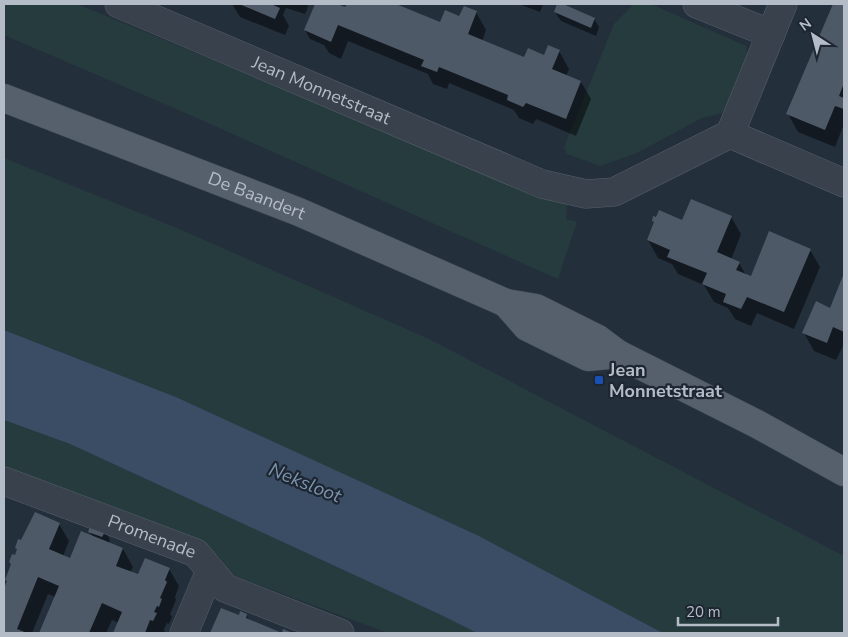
<svg xmlns="http://www.w3.org/2000/svg" width="848" height="637" font-family="'Nunito Sans',sans-serif">
	<style>
		.green { fill: #263b3d }
		.water { fill: #3a4d64 }
		.shadow { fill: #0007 }
		.building { fill: #4e5967 }
		.lines { fill: none; stroke-linecap: round; stroke-linejoin: round }
		.minor-casing { stroke: #565f6a; stroke-width: 29 }
		.major-casing { stroke: #414a55; stroke-width: 29 }
		.minor { stroke: #38414c; stroke-width: 28 }
		.major { stroke: #56606c; stroke-width: 28 }
		.transit-dot { fill: #1a4fb4; stroke: #1d2631; stroke-width: 2 }
		.labels { text-anchor: middle; dominant-baseline: central; stroke-width: 4.5; stroke-linejoin: round; paint-order: stroke }
		.street-label { font-size: 18px; fill: #b4bcc7; stroke: #1d2631 }
		.poi-label { font-size: 18px; font-weight: bold; fill: #b4bcc7; stroke: #1d2631; text-anchor: start }
		.water-label { font-size: 19px; font-style: italic; fill: #7c93ae; stroke: #1d2631 }
	</style>
	<rect width="100%" height="100%" fill="#242f3c"/>
	<path class="green" d="M4,4H77L557,202L567,204L566,219L577,222L558,279L181,111L4,35Z
		M639,4H651L746,46L749,60L740,89L722,113L702,118L637,153L600,166L567,154L564,147L614,24L633,5Z
		M4,158L177,228L429,339L844,556V633H663L477,535L176,397L4,330Z
		M4,420L70,444L441,615L477,633H388L232,575L218,556L202,545L175,532L4,467Z"/>
	<path class="water" d="M4,330L176,397L477,535L663,633H477L441,615L70,444L4,420Z"/>
	<path class="shadow" d="M232,4H307L308,7L305,14L286,8L283,15L289,26L285,35L240,17Z
		M316,4H334L346,9L348,4H393L440,23L476,12L486,30L482,41L525,58L545,56L559,51L569,69L566,76L581,82L591,99L576,136L536,119L533,124L519,118L514,110L449,83L447,89L433,84L428,74L348,41L341,59L329,53L324,45L310,39L305,30Z
		M519,4H543L540,12Z
		M559,4L594,19L599,27L596,36L561,21L555,12Z
		M834,4L844,5V124L835,147L798,132L788,114Z
		M731,217L741,234L731,260L739,263L746,275L752,277L810,250L820,267L794,329L757,313L751,326L735,319L728,308L714,302L704,285L678,274L672,264L658,258L648,240L655,224L653,221H683Z
		M844,276V344L836,360L814,351L804,333L831,309Z
		M59,524L69,541L63,556L71,559L93,537L90,532L105,531L110,540L108,544L123,549L133,567L130,573L138,576L169,569L179,586L175,597L176,600L170,614L172,617L169,624L167,623L164,629L165,633H115L119,623L112,620L106,633H40L55,597L48,594L32,633H4V590L8,582L6,580L15,557Z
		M222,609L240,616L246,615L250,621L280,633H212Z"/>
	<path class="building" d="M239,4H271L280,8L275,19Z
		M315,4H337L345,7L347,4H396L440,22L445,10L459,16L464,6L477,11L468,34L524,57L528,48L544,55L548,45L560,50L552,69L581,81L566,119L526,103L523,107L507,100L508,95L439,67L437,72L421,66L424,60L338,25L331,42L304,30Z
		M557,4H563L595,18L591,28L554,12Z
		M833,4H844V83L839,96L844,98V109L835,106L825,130L786,114Z
		M691,199L732,216L717,252L740,262L736,270L751,276L769,231L811,249L784,312L747,297L741,309L723,302L726,294L702,284L707,273L667,257L670,250L647,240L654,222L652,221L653,216L656,217L659,210L682,220Z
		M844,273V332L833,327L827,343L802,333L816,301L830,308Z
		M35,512L60,523L49,549L70,558L81,531L123,548L116,566L138,574L145,558L170,568L165,580L167,582L160,598L162,599L159,607L157,606L154,612L157,613L153,621L150,620L145,633H113L122,612L102,603L89,633H39L59,586L38,577L17,629L27,633H4V588L7,581L5,580L11,564L9,562L12,554L15,555L17,549L15,548L18,539L21,540Z
		M91,524L106,530L102,537L88,532Z
		M221,608L239,615L240,611L247,614L246,618L282,633L283,629L290,632V633H210Z"/>
	<g class="lines">
		<g class="minor-casing">
			<g id="minor">
				<path id="s1" d="M119,4L542,184L586,194L614,192L730,134L783,4"/>
				<path d="M697,4L771,34"/>
				<path d="M730,134L844,183"/>
				<path id="s2" d="M4,481L196,553L225,588L340,633"/>
				<path d="M184,633L210,571"/>
			</g>
		</g>
		<g class="major-casing">
			<g id="major">
				<path id="s3" d="M4,98L299,212L506,303L536,308L598,339L618,354L757,424L844,472"/>
				<path d="M506,303L527,327L588,357L618,354"/>
			</g>
		</g>
		<use href="#minor" class="minor"/>
		<use href="#major" class="major"/>
	</g>
	<rect class="transit-dot" x="594" y="375" width="10" height="10" rx="2.5"/>
	<g class="labels">
		<g class="street-label">
			<text stroke="none"><textPath href="#s1" startOffset="220">Jean Monnetstraat</textPath></text>
			<text stroke="none"><textPath href="#s3" startOffset="271">De Baandert</textPath></text>
			<text stroke="none"><textPath href="#s2" startOffset="158">Promenade</textPath></text>
		</g>
		<g class="poi-label">
			<text x="609" y="370">Jean<tspan x="609" dy="21">Monnetstraat</tspan></text>
		</g>
		<g class="water-label">
			<text transform="translate(305 483) rotate(22)">Neksloot</text>
		</g>
	</g>
	<rect width="848" height="637" fill="none" stroke="#b4bcc7" stroke-width="10"/>
	<g transform="translate(813 35) rotate(324)" stroke="#1d2631" stroke-width="4" paint-order="stroke">
	<path d="M0-4L9 19L0 12L-9 19Z" fill="#b4bcc7"/>
	<text y="-8" font-size="14" font-weight="bold" text-anchor="middle" fill="#b4bcc7">N</text>
	</g>
	<path d="M678 617v8h100v-8" fill="none" stroke="#b4bcc7" stroke-width="2.5"/>
	<text x="686" y="617" font-size="15" fill="#b4bcc7" stroke="#1d2631" stroke-width="4" paint-order="stroke">20 m</text>
</svg>
